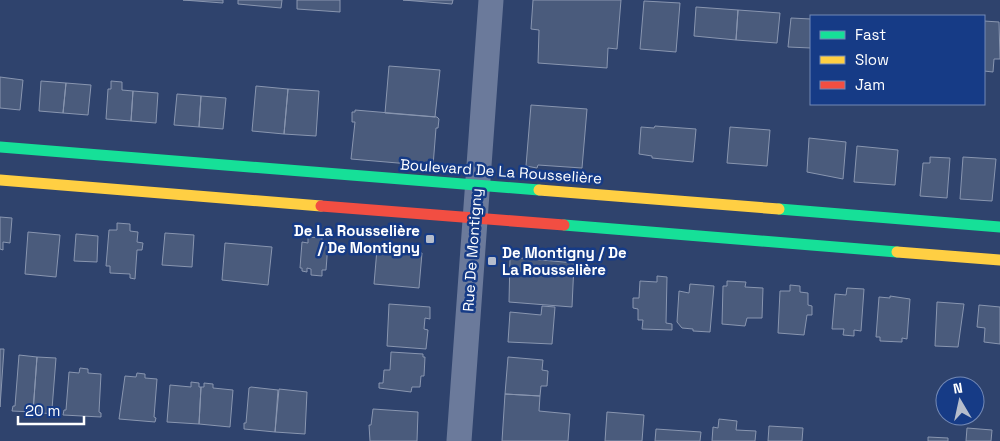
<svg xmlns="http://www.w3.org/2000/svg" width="1000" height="441" font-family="'Space Grotesk',sans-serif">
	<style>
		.building { fill: #4a5b7c; stroke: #8996b0 }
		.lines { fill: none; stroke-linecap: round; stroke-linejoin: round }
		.street { stroke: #6b7a9b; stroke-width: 25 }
		.fast { stroke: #16e098; stroke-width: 11 }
		.slow { stroke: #ffcf43; stroke-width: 11 }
		.jam { stroke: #f24e42; stroke-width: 11 }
		.poi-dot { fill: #b6bdcc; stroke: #163b86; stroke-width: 2 }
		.labels { text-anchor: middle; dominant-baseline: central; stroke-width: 5; stroke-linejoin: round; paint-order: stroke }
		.street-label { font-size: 15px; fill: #fff; stroke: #163b86 }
		.poi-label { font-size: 15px; font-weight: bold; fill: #fff; stroke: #163b86; text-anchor: end }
	</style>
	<rect width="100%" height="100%" fill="#2f436d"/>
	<path class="building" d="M183,0H223V3Z
		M238,0H282L281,8L238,4Z
		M297,0H340V12L297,9Z
		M403,0H453L452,4Z
		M533,0H621L617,49L608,48L607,68L538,63L539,30L531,29Z
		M644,1L680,3L676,52L640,49Z
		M696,7L738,10L736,40L694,36Z
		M738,10L780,13L777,43L736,40Z
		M791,18L811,19V48L788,47Z
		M984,21L999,22L1000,59H994L993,72L984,71Z
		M389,66L440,70L435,117L385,113Z
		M0,77L23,80L20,110L0,108Z
		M41,81L66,83L63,113L39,111Z
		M111,81L122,82V90L133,91L131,121L106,119L108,89H111Z
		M66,83L91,85L88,115L63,113Z
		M256,86L288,89L284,134L252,131Z
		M288,89L319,91L316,136L284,134Z
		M133,91L158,93L156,123L131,121Z
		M177,94L201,96L199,127L174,125Z
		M201,96L226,98L223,129L199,127Z
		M531,105L587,109L582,168L538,165L537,168L526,166Z
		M355,110L437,117L439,119L438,128H436L433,166L351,159L355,122H352V112H355Z
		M655,126L696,129L693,162L652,158V156L639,154L641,127L654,128Z
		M730,127L770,130L767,166L727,163Z
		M809,138L846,142L843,179L807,172Z
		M857,146L898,150L895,185L854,182Z
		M930,157L950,158L947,198L920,196L923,163H930Z
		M963,157L996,159L992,201L960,199Z
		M0,217L12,218L10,243L3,242V250L0,249Z
		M117,223L130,224V231L138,232L137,242L143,243L142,250H137L135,279L130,278V274L110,273V266H106L109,230H117Z
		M28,232L60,235L56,277L25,274Z
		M165,233L194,235L192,267L162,265Z
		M76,234L98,236L97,262L74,261Z
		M308,237L322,238V244H328L326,270H322V276L311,275V269L307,268V272L302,271V268H300L302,242L308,243Z
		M225,243L272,247L268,285L222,280Z
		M377,249L422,253L419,288L374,284Z
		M510,257L574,263L572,307L509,302Z
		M657,276L667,277L666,323L672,324V330L642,329L643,320H638V309L633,308V298H639L640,281L657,282Z
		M727,281L746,282L745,287L763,288L762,318H747L745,326L722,324L723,286H727Z
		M690,284L714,286L710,332L693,331V329L682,328L677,322L679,291L689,293Z
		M790,285L800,286V292L808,293V305L812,306V315H807L804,335L778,333L780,291H790Z
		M847,288L864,289L861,331L854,330V336L843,335L844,329H832L835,294L846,295Z
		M890,296L910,299L907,339L902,338V342L880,341V337H876L879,297L890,298Z
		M937,302L964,304L958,347L935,346Z
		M389,304L430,307V319L425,318L424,329L428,330L426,349L387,346Z
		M979,305L1000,307V344L984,342L985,328L977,327Z
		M542,306L555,307L552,344L508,342L510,312L541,315Z
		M0,349H4L0,407Z
		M391,352L423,354V357H425L424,376H421L420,387H412L411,392L379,388V383H383L384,370H390Z
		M19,355L37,357L33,412L12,411L13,406H15Z
		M37,357L56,358L52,409H54L53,414L33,412Z
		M508,357L543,360L542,370L548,371L547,386H541L540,396L505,394Z
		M80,368L88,369V373L101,374L99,412L101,413V417L63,415L64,410H66L69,372L79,373Z
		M137,373L145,374V378L157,379L154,417L156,418L155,422L119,419L125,376L136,377Z
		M191,382L199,383V387H201L199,424L167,422L170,385L191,387Z
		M204,383L213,384V388L233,390L230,427L199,424L201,387H204Z
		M251,387L278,390L275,432L244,429V423H246L249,388Z
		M279,389L307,392L305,434L275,432Z
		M505,394L540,396L539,411L570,414L568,441H502Z
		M373,409L418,412L417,441H370L369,425H371Z
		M607,412L644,415L642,441H605Z
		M719,419L737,421L736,430L756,431L755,441H712L713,427L718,428Z
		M769,426L803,428L802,441H768Z
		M967,428L992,430L991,441H966Z
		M656,429L701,432L700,441H655Z
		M928,437L948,438V441H928Z"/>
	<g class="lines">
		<path class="street" d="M459,441L491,0"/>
		<path class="fast" d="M0,147L539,190
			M779,209L1000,227
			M564,225L897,252"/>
		<path class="slow" d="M0,180L321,206
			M539,190L779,209
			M897,252L1000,260"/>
		<path class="jam" d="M321,206L564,225"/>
	</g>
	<g class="poi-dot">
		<rect x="425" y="234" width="10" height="10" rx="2.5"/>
		<rect x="487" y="256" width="10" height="10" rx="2.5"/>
	</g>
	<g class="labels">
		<g class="street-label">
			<text transform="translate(501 171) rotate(4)">Boulevard De La Rousselière</text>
			<text transform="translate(472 250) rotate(-86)">Rue De Montigny</text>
		</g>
		<g class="poi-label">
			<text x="420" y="230">De La Rousselière<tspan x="420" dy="17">/ De Montigny</tspan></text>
			<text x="502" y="252" text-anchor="start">De Montigny / De<tspan x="502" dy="17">La Rousselière</tspan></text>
		</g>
	</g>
	<rect x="810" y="15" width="175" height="90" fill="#163b86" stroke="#7389b6"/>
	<rect x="820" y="31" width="25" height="8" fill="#16e098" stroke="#7389b6"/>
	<text x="855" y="40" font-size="15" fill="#ffffff">Fast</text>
	<rect x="820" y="56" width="25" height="8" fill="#ffcf43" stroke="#7389b6"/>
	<text x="855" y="65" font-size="15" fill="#ffffff">Slow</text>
	<rect x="820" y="81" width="25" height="8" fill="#f24e42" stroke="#7389b6"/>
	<text x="855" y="90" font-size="15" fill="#ffffff">Jam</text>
	<g transform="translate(960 401) rotate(351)"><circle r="24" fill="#163b86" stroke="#7389b6"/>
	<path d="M0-4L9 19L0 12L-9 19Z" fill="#b6bdcc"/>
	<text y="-8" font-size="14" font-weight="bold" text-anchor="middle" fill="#ffffff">N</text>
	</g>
	<path d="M18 416v8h66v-8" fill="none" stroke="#ffffff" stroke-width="2.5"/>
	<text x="25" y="416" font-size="15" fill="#ffffff" stroke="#163b86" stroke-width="4" paint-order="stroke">20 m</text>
</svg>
